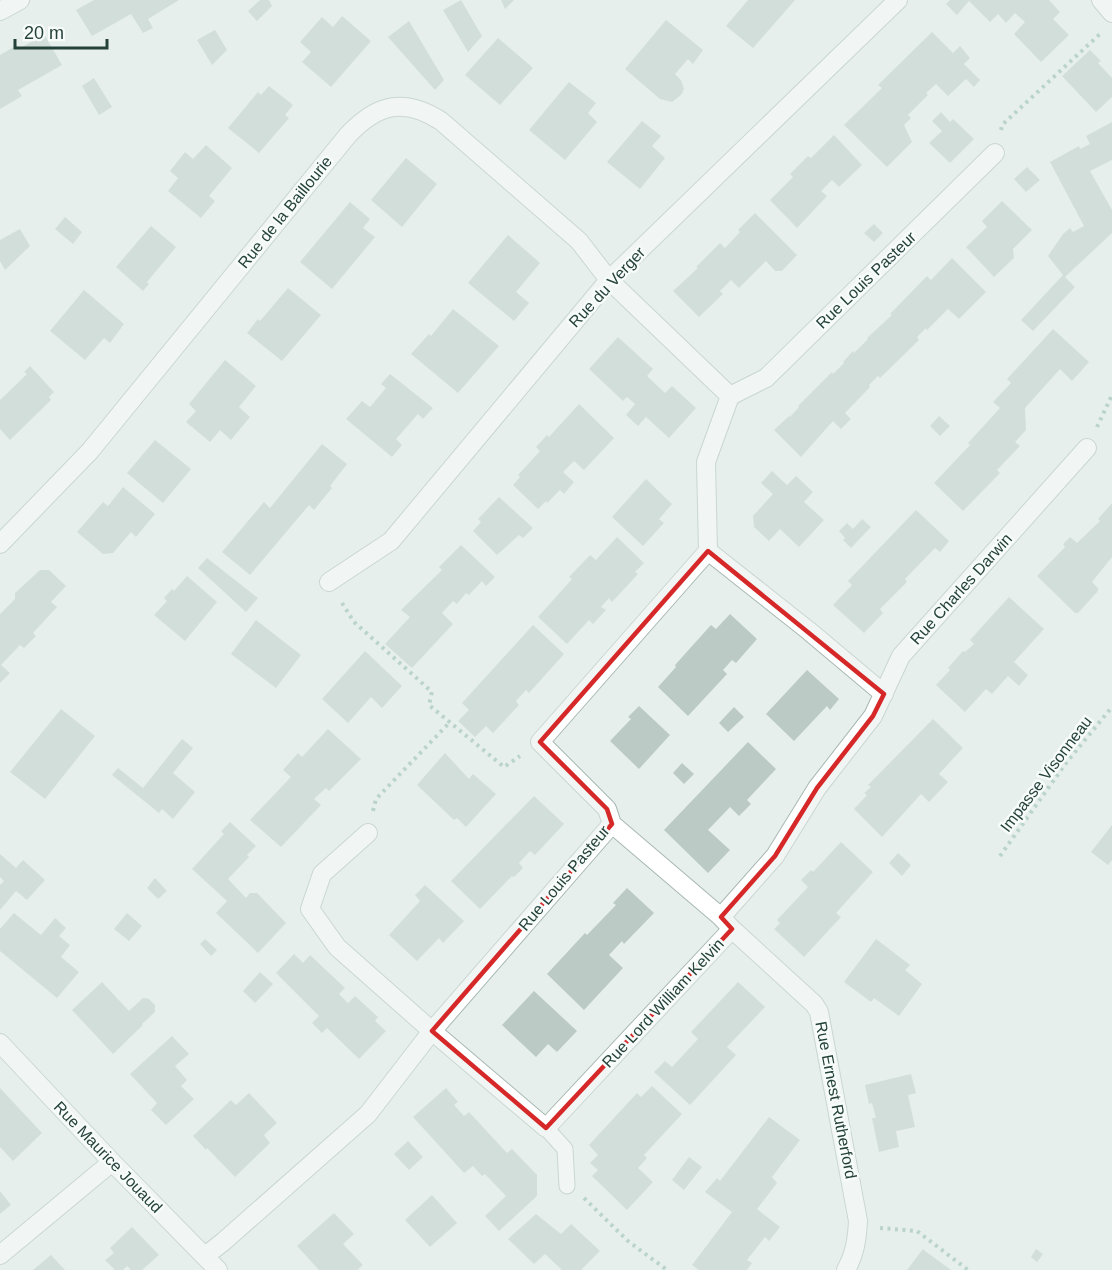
<svg xmlns="http://www.w3.org/2000/svg" width="1112" height="1270" font-family="Arial,sans-serif">
	<style>
		.building { fill: #bbcac4 }
		.lines { fill: none; stroke-linecap: round; stroke-linejoin: round }
		.lane-casing { stroke: #a8b8b2; stroke-width: 17 }
		.street-casing { stroke: #a8b8b2; stroke-width: 20 }
		.path { stroke: #86b3a5; stroke-width: 4; stroke-dasharray: 3 4.5; stroke-linecap: butt }
		.lane { stroke: #fff; stroke-width: 15 }
		.street { stroke: #fff; stroke-width: 18 }
		.marked { fill: none; stroke: #d62828; stroke-width: 4.5; stroke-linejoin: round }
		.labels { text-anchor: middle; dominant-baseline: central; stroke-width: 5; stroke-linejoin: round; paint-order: stroke }
		.street-label { font-size: 16px; fill: #24423a; stroke: #f7fbf9 }
	</style>
	<rect width="100%" height="100%" fill="#e6efeb"/>
	<path class="building" d="M94,0H179L148,19L153,28L143,33L131,14L92,36L76,10Z
		M260,0H269L272,6L257,21L248,11Z
		M461,0L482,36L468,52L443,10Z
		M501,0H514L505,9Z
		M748,0H795L753,48L726,26Z
		M950,0H1049L1060,12L1053,19L1069,35L1041,62L1014,34L1025,22L1015,13L1006,23L998,14L990,22L969,1L957,15L946,4Z
		M342,16L371,41L331,87L302,62L311,52L300,42L322,17L333,27Z
		M666,20L703,50L693,64L688,59L675,74L681,80L684,89L681,95L672,102L660,99L625,69Z
		M409,21L444,80L435,90L388,37Z
		M215,30L227,50L212,65L197,40Z
		M932,32L953,53L960,46L970,58L964,64L980,80L974,87L966,79L948,96L936,84L926,93L928,95L908,115L911,118L904,125L912,142L887,167L844,125L882,88L878,85Z
		M44,34L62,65L18,90L22,96L0,109V55L17,45L19,49Z
		M498,38L533,68L500,105L465,75Z
		M1090,50L1101,61L1098,63L1112,78V97L1096,112L1062,76Z
		M94,78L112,107L99,115L82,86Z
		M569,82L596,103L588,113L597,122L565,160L529,130Z
		M269,86L293,105L285,115L289,118L259,153L228,128L258,92L261,95Z
		M941,112L950,122L953,119L974,139L950,163L929,143L942,131L932,121Z
		M642,121L661,136L652,146L665,158L640,189L607,162Z
		M1112,122V160L1090,171L1112,210V233L1065,277L1075,287L1033,331L1021,320L1063,275L1048,256L1063,234L1070,228L1073,232L1084,226L1050,162L1079,146L1080,149L1090,144L1086,136Z
		M834,135L862,165L839,187L832,180L821,191L827,196L797,228L770,200L793,177L790,174L808,156L811,158Z
		M206,145L232,168L209,196L215,201L201,218L168,191L178,178L170,171L185,152L193,159Z
		M406,158L437,184L402,227L371,200Z
		M1027,167L1040,180L1026,192L1014,179Z
		M1002,201L1032,230L1013,249L1014,258L994,277L966,247L987,227L982,221Z
		M350,202L370,219L363,228L375,237L332,289L300,262Z
		M755,213L797,255L782,271H775L766,261L739,288L731,280L720,291L723,294L699,317L673,291L698,268L696,267L720,243L725,248L740,232L738,230Z
		M65,217L82,232L73,244L55,229Z
		M874,224L883,233L874,242L864,233Z
		M151,226L176,247L147,282L149,284L143,291L116,267Z
		M20,229L30,246L5,270L0,261V240Z
		M508,235L540,263L516,292L529,303L514,321L468,283Z
		M952,258L986,292L959,319L948,309L927,330L926,328L917,337L919,340L880,378L878,376L869,385L870,387L845,413L851,419L841,429L833,421L801,457L774,430L789,416L790,417L799,407L798,406L832,372L833,374L844,363L843,362L853,351L854,353L868,339L867,338L892,315L890,314L927,276L931,280Z
		M288,288L321,315L282,361L247,333L258,319L260,321Z
		M84,290L124,324L110,343L104,338L85,360L50,331Z
		M453,309L499,346L458,393L411,354L429,334L431,336Z
		M1053,329L1089,362L1072,381L1060,369L1025,408L1026,430L1015,442L1020,446L997,470L1000,473L963,511L934,483L970,445L968,443L1000,408L993,402L1011,383L1007,379Z
		M618,337L653,369L647,376L665,393L672,386L696,408L669,438L646,417L638,426L626,415L635,404L627,397L623,401L589,369Z
		M225,360L256,386L239,407L250,417L231,440L220,430L210,442L186,422L196,411L189,404Z
		M30,366L54,392L49,397L51,400L10,440L0,429V400L27,374L24,372Z
		M390,374L433,408L423,419L418,414L396,439L402,445L392,457L346,419L362,401L370,407L386,388L381,384Z
		M579,404L614,438L584,470L574,461L563,472L574,482L564,494L560,490L547,503L546,501L538,509L513,485L520,477L518,475L540,451L536,447L547,435L549,437Z
		M939,416L950,426L940,436L930,426Z
		M155,440L191,469L163,503L127,473Z
		M322,444L347,464L330,486L332,488L314,510L309,505L250,575L222,552L264,502L270,508Z
		M772,471L787,485L796,476L813,492L804,502L824,520L799,547L780,529L769,541L754,527L753,516L773,494L761,483Z
		M646,479L672,504L659,519L664,523L643,546L612,517Z
		M123,487L155,514L136,537L131,532L113,553L103,554L77,532L103,502L108,506Z
		M499,497L533,528L523,538L519,535L497,555L473,531L481,522L478,519Z
		M1112,503V557L1092,582L1098,588V591L1078,613H1075L1037,576L1065,547L1063,544L1070,537L1077,543L1100,521L1098,519Z
		M916,510L949,541L940,552L935,548L905,579L907,582L880,609L883,613L864,633L833,605L852,585L848,581Z
		M862,519L871,527L851,548L843,540L845,538L839,531L847,523L853,529Z
		M617,537L644,563L635,572L638,574L612,602L609,598L601,607L606,610L593,624L589,620L567,644L538,617L572,579L569,577L590,555L596,560Z
		M461,545L495,577L486,586L482,581L469,595L466,593L457,604L453,601L442,613L453,624L412,668L385,644L410,617L401,610L442,570L439,567Z
		M207,558L258,598L246,612L198,568Z
		M40,570H49L66,586L51,602L57,607L33,633L36,636L24,648L20,645L1,665L10,673L0,683V614L15,599V593Z
		M187,576L217,602L185,641L154,615L167,601L164,598L172,589L174,591Z
		M1009,597L1044,629L1014,662L1028,675L1019,686L1008,676L992,694L986,689L965,712L936,685L950,670L948,668L963,651L965,652L974,644L970,640Z
		M730,614L757,639L736,663L732,660L723,670L727,674L688,716L658,687L676,667L675,665L711,625L716,629Z
		M256,620L301,655L276,688L231,654Z
		M533,625L564,654L529,693L526,690L516,701L519,705L493,733L486,726L475,737L458,721L469,710L462,703Z
		M365,651L402,686L382,708L371,697L348,723L322,699Z
		M807,670L839,699L830,710L827,706L794,741L766,714Z
		M639,706L670,735L639,769L610,741L631,719L628,717Z
		M734,707L744,717L728,732L719,723Z
		M61,709L95,736L45,799L10,772Z
		M933,719L963,748L939,774L948,782L929,802L921,794L882,837L854,809L867,795L864,793L871,787L868,785Z
		M328,729L361,759L329,791L326,788L314,799L321,805L281,847L250,820L291,777L283,770L298,753L302,757Z
		M182,739L193,748L173,773L195,792L173,819L162,809L159,813L112,775L118,768L143,788Z
		M748,742L776,769L747,800L751,804L739,816L730,807L708,830L730,850L708,873L664,830Z
		M445,753L469,779L473,774L496,794L466,827L457,818L454,820L417,785Z
		M682,763L694,774L684,784L673,773Z
		M534,796L564,824L535,855L530,851L519,863L523,868L514,877L512,876L480,909L451,881Z
		M230,822L256,846L247,855L249,857L228,879L246,898L250,893H257L286,923L258,953L216,913L227,901L192,869L224,834L221,831Z
		M1112,825V860L1108,865L1091,852Z
		M841,842L873,872L836,913L841,917L804,957L774,929L780,923L777,920L808,887L801,880L811,870L813,872Z
		M898,853L911,865L902,876L889,863Z
		M0,854L16,868L23,860L45,880L27,900L16,891L0,910V885L4,881L0,877Z
		M155,878L167,891L158,899L147,888Z
		M425,885L464,921L443,943L439,938L417,961L389,935L420,901L415,895Z
		M627,888L654,913L624,944L622,941L609,955L623,968L584,1010L547,974L585,933L587,935L616,905L613,903Z
		M14,913L41,935L55,918L66,928L59,936L70,945L61,957L79,972L57,998L0,951V929Z
		M127,913L142,926L129,941L114,929Z
		M205,939L217,950L211,956L200,944Z
		M876,939L910,965L905,970L922,984L899,1016L874,998L871,1002L844,982Z
		M294,954L303,963L310,955L345,988L339,994L348,1003L355,996L378,1017L375,1021L386,1031L359,1059L327,1028L322,1033L312,1023L319,1016L276,973Z
		M260,972L273,984L255,1003L243,991Z
		M102,982L129,1011L143,998L149,999L155,1005V1012L142,1024L143,1025L113,1054L72,1010Z
		M738,982L765,1007L727,1047L736,1055L690,1105L654,1072L665,1061L672,1067L698,1039L691,1032Z
		M534,991L577,1031L557,1052L548,1044L536,1057L502,1025Z
		M172,1036L189,1054L175,1066L187,1080L181,1086L194,1099L166,1125L151,1110L157,1103L130,1074Z
		M911,1074L916,1093L908,1095L915,1127L896,1131L899,1147L879,1152L872,1118H876L872,1103L869,1104L865,1085Z
		M652,1086L682,1114L644,1155L647,1158L638,1168L653,1182L627,1210L592,1176L598,1170L590,1163L598,1155L589,1145L637,1093L641,1097Z
		M0,1088L42,1133L13,1161L0,1147Z
		M446,1088L458,1102L454,1105L464,1116L469,1112L507,1153L512,1149L537,1175V1196L499,1231L485,1216L506,1196L485,1174L482,1176L473,1166L464,1173L413,1117Z
		M249,1093L277,1123L264,1135L270,1143L235,1177L207,1148L206,1150L193,1136L231,1100L236,1105Z
		M769,1117L800,1140L772,1177L777,1183L757,1209L780,1227L769,1241L765,1237L747,1260L752,1263L747,1270H699L692,1265L732,1212L705,1192L717,1178L720,1181Z
		M408,1141L423,1157L409,1170L394,1154Z
		M689,1157L702,1167L684,1190L672,1180Z
		M0,1191L11,1205L0,1214Z
		M432,1195L457,1223L430,1247L405,1220Z
		M334,1213L354,1234L343,1244L363,1265L357,1270H319L297,1246Z
		M536,1214L561,1234L571,1224L600,1251L581,1270H562L545,1254L534,1264L508,1239Z
		M132,1227L159,1255L142,1270H131L127,1266L123,1270H115L105,1260L114,1253L110,1248Z
		M923,1249L925,1251L951,1270H907Z
		M1036,1249L1043,1254L1037,1262L1031,1257Z
		M51,1255L65,1270H33Z"/>
	<g class="lines">
		<g class="lane-casing">
			<path id="lane" d="M546,1128L565,1149L567,1186"/>
		</g>
		<g class="street-casing">
			<path id="street" d="M1101,0L1112,13
				M0,11L20,0
				M0,544L90,451L348,135C377,104 404,97 441,121L579,241L609,280L730,396
				M708,551L809,631L884,694
				M329,582L391,541L609,280L898,0
				M612,824L721,917
				M368,833L322,874L310,909L337,947L432,1031L546,1128L732,929L721,917L775,856L817,788L873,716L901,656L1087,448
				M732,929L814,1004L819,1012L858,1221C857,1239 855,1254 846,1270
				M0,1043L112,1162L218,1270
				M0,1255L112,1162
				M205,1256L223,1242L368,1114L432,1031L612,824L607,809L540,742L708,551L706,462L730,396L766,378L995,153"/>
		</g>
		<path class="path" d="M1001,130L1002,125L1100,34
			M1097,427L1112,395
			M342,603L354,622L432,692L429,705L504,767L520,756
			M373,811L376,799L450,722
			M1000,856L1066,763L1112,707
			M584,1198L628,1241L667,1270
			M880,1228L917,1231L968,1270"/>
		<use href="#lane" class="lane"/>
		<use href="#street" class="street"/>
	</g>
	<path d="M0 0H1112V1270H0ZM708,551L884,694L873,716L817,788L775,856L721,917L732,929L546,1128L432,1031L612,824L607,809L540,742Z" fill="#e6efeb" fill-opacity=".55" fill-rule="evenodd"/>
	<path class="marked" d="M708,551L884,694L873,716L817,788L775,856L721,917L732,929L546,1128L432,1031L612,824L607,809L540,742Z"/>
	<g class="labels">
		<g class="street-label">
			<text transform="translate(285 212) rotate(-51)">Rue de la Baillourie</text>
			<text transform="translate(866 280) rotate(-44)">Rue Louis Pasteur</text>
			<text transform="translate(607 287) rotate(-47)">Rue du Verger</text>
			<text transform="translate(961 589) rotate(-48)">Rue Charles Darwin</text>
			<text transform="translate(1046 774) rotate(-53)">Impasse Visonneau</text>
			<text transform="translate(564 878) rotate(-50)">Rue Louis Pasteur</text>
			<text transform="translate(663 1003) rotate(-47)">Rue Lord William Kelvin</text>
			<text transform="translate(836 1100) rotate(79)">Rue Ernest Rutherford</text>
			<text transform="translate(108 1157) rotate(46)">Rue Maurice Jouaud</text>
		</g>
	</g>
	<path d="M15 39v9h92v-9" fill="none" stroke="#24423a" stroke-width="3"/>
	<text x="24" y="39" font-size="18" fill="#24423a" stroke="#f7fbf9" stroke-width="4.5" paint-order="stroke">20 m</text>
</svg>
